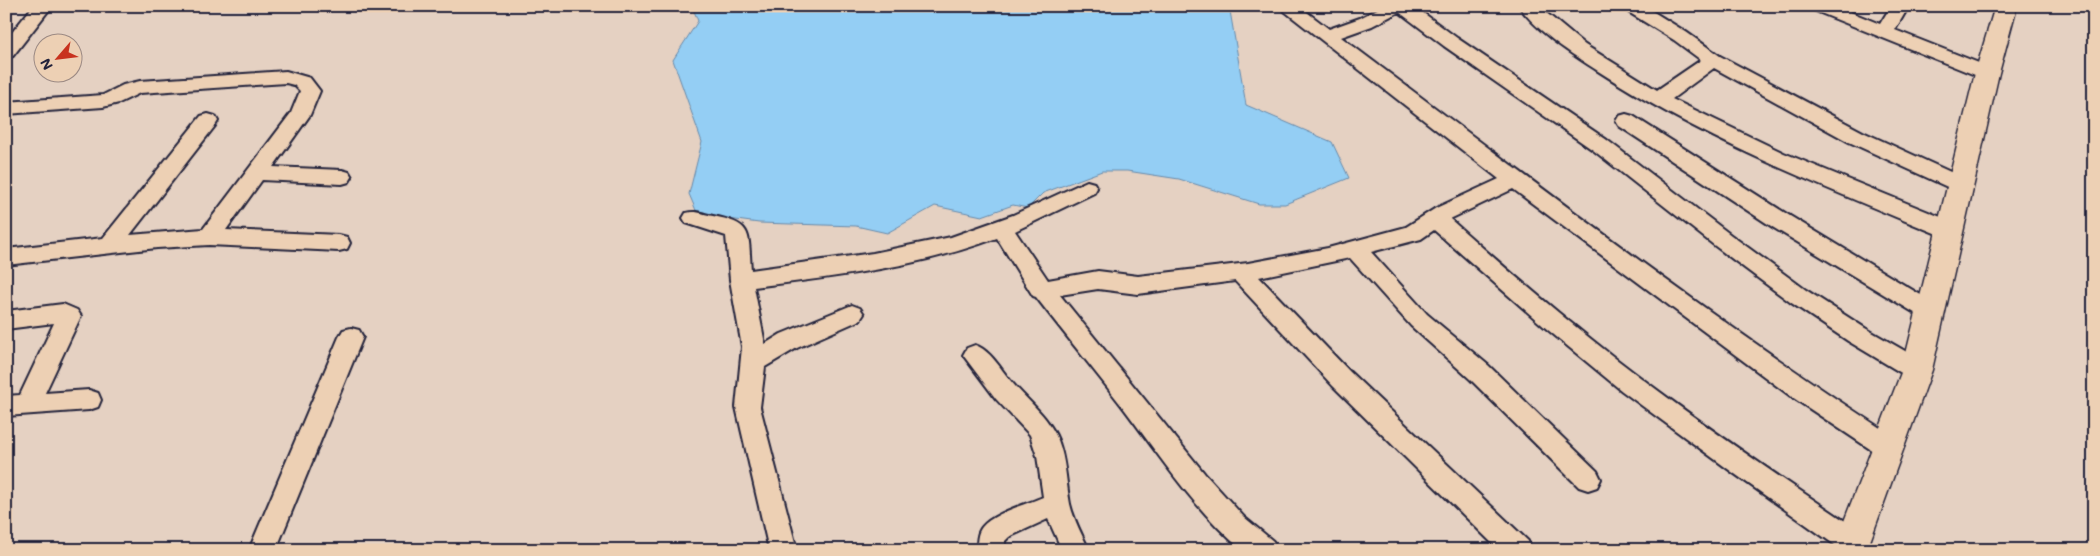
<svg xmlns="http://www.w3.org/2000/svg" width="2100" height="556" font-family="Mali,sans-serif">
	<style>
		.water { fill: #94cef4; stroke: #6689aa }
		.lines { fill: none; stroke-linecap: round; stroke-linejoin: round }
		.street-casing { stroke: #22223b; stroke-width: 4 }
		.secondary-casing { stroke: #22223b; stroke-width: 3 }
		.street { fill: #edd0b4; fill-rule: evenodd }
		.secondary { fill: #edd0b4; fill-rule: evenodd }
	</style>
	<rect width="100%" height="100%" fill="#e5d1c2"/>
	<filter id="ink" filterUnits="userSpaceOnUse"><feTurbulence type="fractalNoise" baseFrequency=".02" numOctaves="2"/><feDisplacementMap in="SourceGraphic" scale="10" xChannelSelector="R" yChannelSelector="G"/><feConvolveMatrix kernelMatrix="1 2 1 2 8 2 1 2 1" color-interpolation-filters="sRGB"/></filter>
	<g filter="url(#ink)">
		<path class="water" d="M692,6H1217L1230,11L1246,105L1332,142L1349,178L1285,204H1259L1179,179L1127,171H1102L1043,193L1028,208L1013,205L982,216L935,206L887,233L856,226L759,223L698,215L689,194L702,142L673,60L698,21Z"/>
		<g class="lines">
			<g class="street-casing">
				<path id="street" d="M33,6H52L13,56L6,58V40Z
					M1278,6H1299L1329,29L1360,18L1383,6H1414L1457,38L1607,140L1731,235L1806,290L1865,328L1926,363L1929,370L1926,377L1917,380L1908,377L1848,341L1790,302L1715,246L1593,150L1444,46L1399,12L1372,26L1341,37C1524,174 1705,315 1897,439L1901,447L1897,455L1888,458L1879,455L1789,395L1513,189L1450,219C1504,267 1558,314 1615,358C1695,420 1779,477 1863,533L1867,542L1863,550H1842L1732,472L1622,391L1548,330L1434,230L1421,239L1371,252L1427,314L1488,365L1597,471L1601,479L1597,487L1588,490L1579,487L1470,379L1411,326L1350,258L1259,277L1350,372L1528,541L1531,550H1499L1333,386L1235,281L1138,294L1098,289L1060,295L1205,474L1244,517L1273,541L1276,550H1242C1196,511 1161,458 1125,410C1096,372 1065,335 1036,297L1033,296L997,238C920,267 835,277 754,287L765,344L781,334L852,305L860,308L864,314L860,320L797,348L765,367L760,407L797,550H769L736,407L742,347L730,280L726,236L686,223L683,218L686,213C696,210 703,214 713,216C754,224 748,233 751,270L873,253L951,237L1013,215L1087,181L1094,183L1097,188L1094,193L1015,231L1048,280L1098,271L1138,276L1248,263L1328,248L1406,227L1436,208L1499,179Z
					M1519,6H1538L1585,45L1657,90L1701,60L1674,40L1625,10L1622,6H1644L1686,32L1720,56L1863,132L1968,180L1971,185L1968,190L1961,192L1954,190L1849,142L1714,68L1672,99L1784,153L1958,224L1961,230L1958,236L1950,238L1942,236C1824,187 1705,141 1598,71C1572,54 1537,32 1519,6Z
					M1810,6H1836L1880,24L1891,6H1909L1895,30L1994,69L1996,73L1994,77L1987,79L1980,77L1813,10Z
					M286,71L310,78L320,91L310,115L273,167L342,170L349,172L352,177L349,182L342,184L262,180L226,230L339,235L347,237L350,243L347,249L339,251L209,245L157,248L6,265V249L103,238L201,116L208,114L215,116L218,121L215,126L130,235L203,229L291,113L300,91L294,85L286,83L140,93L119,103L103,107L6,114V102L103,95L123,85L140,81Z
					M1626,114L1633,116L1790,216L1939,306L1943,312L1939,318L1931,321L1923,318L1774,228L1619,126L1616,121L1619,116Z
					M63,304L77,310L81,316L45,393L89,390L98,393L101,400L98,407L89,410L6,416V396L20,395L54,323L6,329V311Z
					M351,328L359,330L363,337L276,550H249L339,337L343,330Z
					M975,345C990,350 1000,368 1010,380C1026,400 1048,415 1058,440C1066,460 1066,483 1070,504C1074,521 1082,534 1089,550H1062L1048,519L1009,537L1005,541V550H977C977,542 977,533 982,527C993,513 1027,504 1043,497L1037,456L1030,435L996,399L963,355L967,348Z"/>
			</g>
			<g class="secondary-casing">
				<path id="secondary" d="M1995,6H2017L1999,73L1932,370L1867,550H1833L1902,370L1975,73Z"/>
			</g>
			<use href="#street" class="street"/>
			<use href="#secondary" class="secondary"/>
		</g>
	</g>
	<rect width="2100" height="556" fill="none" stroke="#edd0b4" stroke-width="25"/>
	<rect x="12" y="12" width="2075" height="531" fill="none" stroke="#22223b" stroke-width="2" filter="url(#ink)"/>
	<g transform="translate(58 58) rotate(242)"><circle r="24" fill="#edd0b4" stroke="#9c8a84"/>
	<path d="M0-4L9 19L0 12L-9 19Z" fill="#c8321e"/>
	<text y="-8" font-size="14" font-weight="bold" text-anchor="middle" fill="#22223b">N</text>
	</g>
</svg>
